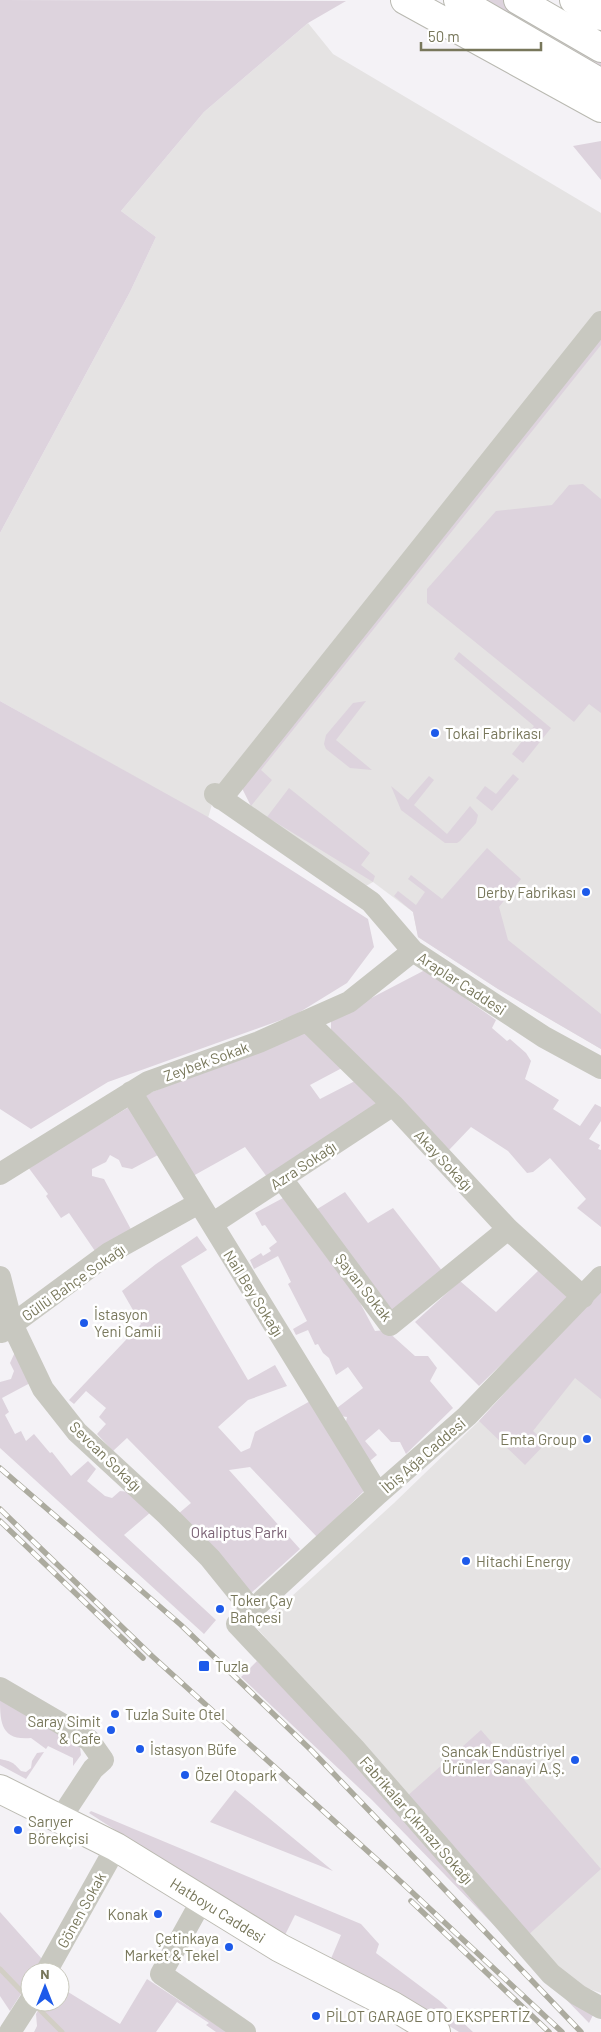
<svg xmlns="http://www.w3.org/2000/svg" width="601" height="2032" font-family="Barlow,sans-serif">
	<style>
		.built { fill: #e5e3e3 }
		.green { fill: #ddd3dd }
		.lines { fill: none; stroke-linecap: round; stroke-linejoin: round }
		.stream { stroke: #d2cfc5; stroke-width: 5 }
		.major-casing { stroke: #bbbab1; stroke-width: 30 }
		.highway-casing { stroke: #b9b9b1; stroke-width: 30 }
		.minor { stroke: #c8c8c0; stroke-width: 22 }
		.major { stroke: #fff; stroke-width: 28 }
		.highway { stroke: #fff; stroke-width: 28 }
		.rail-casing { stroke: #acab9f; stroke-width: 5.5 }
		.rail { stroke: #fff; stroke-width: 4; stroke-dasharray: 11; stroke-linecap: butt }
		.poi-dot { fill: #1d5aea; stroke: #fff; stroke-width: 2 }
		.labels { text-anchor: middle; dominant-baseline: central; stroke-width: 5; stroke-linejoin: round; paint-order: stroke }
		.poi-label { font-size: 15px; fill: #78775b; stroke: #fff; text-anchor: start }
		.street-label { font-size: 15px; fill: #78775b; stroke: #fff }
		.park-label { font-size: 15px; fill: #7b6375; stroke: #fff }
	</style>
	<rect width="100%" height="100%" fill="#f4f2f6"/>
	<path class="built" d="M308,23L333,54L601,213V311L215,794L208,818L0,701V533L130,292L156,237L121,211L204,112Z
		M601,331V1049L498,989L418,937L413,912L373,882L366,886L251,806L240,784Z
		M601,1288V1993L572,1983L555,1970L257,1628L394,1503L479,1421Z"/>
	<path class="green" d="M0,0L346,1L308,23L204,112L121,211L156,237L130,292L0,533Z
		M485,0H508L601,55V70Z
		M601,141V180L573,146Z
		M601,331V345L261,770L272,780L251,806L240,784Z
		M583,484L601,499V713L589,704L574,722L427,603V589L496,511L552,505L569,485Z
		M459,652L551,728L523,763L512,754L534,726L454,659Z
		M0,701L208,817L368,919L374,947L347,983L295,1015L108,1082L31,1129L0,1109Z
		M366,701L336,740L372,770L350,768L326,749L324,744L326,735L353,703Z
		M513,774L519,779L492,811L476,798L485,786L496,794Z
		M429,776L434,780L414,805L447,834L470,806L478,815L476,823L460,841L457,843H445L401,810L391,786L408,800Z
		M289,788L370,853L361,865L375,876L373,882L267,817Z
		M487,848L521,879L499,907L508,940L601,1014V1049L498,989L418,937L413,912L394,896L398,891L416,905L425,892L408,879L411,875L442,899Z
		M425,970L496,1020L492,1028L507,1041L510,1039L526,1053L531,1061L525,1079L559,1100L553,1109L580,1126L595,1104L601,1107V1121L589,1139L600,1145L598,1149L601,1150V1227L577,1208L586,1199L550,1158L533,1172L527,1173L508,1151L471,1127L449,1150L331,1033V1019Z
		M305,1028L342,1068L310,1085L320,1099L355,1081L380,1106L270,1181L245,1147L193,1176L143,1096Z
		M129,1107L158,1155L132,1169L122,1167L119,1160L110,1155L106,1162L92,1169V1176L104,1179L134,1235L97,1254L69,1213L61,1218L46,1196L48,1194L28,1167Z
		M345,1192L368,1223L393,1208L443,1272L391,1317L314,1211Z
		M283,1198L358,1299L375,1331L386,1330L415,1356H428L437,1368L430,1381L453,1408L406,1454L400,1442H391L379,1429L365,1441L377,1455L366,1464L345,1426L347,1417L340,1416L337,1408L363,1388L348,1367L336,1375L329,1358L323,1353L318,1344L315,1345L308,1330L296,1335L293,1329L307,1321L288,1284L291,1282L278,1256L254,1269L250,1260L261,1253L263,1256L271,1251L269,1248L277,1242L265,1225L262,1226L255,1213Z
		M197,1236L207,1250L181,1266L248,1380L275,1365L287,1386L248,1400L218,1427L241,1452L250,1448L255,1432L312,1400L364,1491L317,1537L250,1467L229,1470L300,1549L250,1594L178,1514L191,1503L127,1438L113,1451L97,1434L106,1424L99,1417L106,1408L86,1391L74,1404L69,1400L141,1324L122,1291L156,1264Z
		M541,1268L571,1297L479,1386L415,1322L460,1281L496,1312Z
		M601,1288V1399L575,1378L533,1431L546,1443L525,1465L479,1421Z
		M16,1350L32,1382L2,1398L9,1412L5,1415L15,1434L21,1431L26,1441L34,1434L50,1453L52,1452L71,1476L88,1461L96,1469L87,1481L105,1496L112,1498L120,1491L130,1492L151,1512L124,1535L216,1620L204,1634L0,1448V1382L11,1379L14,1371L10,1363Z
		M257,1661L595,2011L589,2023L372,1800L241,1677Z
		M0,1696L80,1747L81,1755L73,1766V1758L48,1746L46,1749L31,1738C0,1741 0,1721 0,1696Z
		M481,1730L601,1869L526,1937L405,1798Z
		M44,1752L26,1779L0,1765V1759C12,1762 12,1761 21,1771L26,1772L31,1768L32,1761L37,1753Z
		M235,1790L333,1871L210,1822Z
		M91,1811L361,1924L379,1944L376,1953L440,2001L473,2032H459L378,1982L330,1961L341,1935L295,1915L283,1939L89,1813Z
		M0,1912L42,1959L34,1972H30V1980L10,2011L0,1996Z
		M147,1979L227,2032H216L206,2025L209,2023L177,2002L156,2032H34L37,2026L36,2014L43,2002H60V1987L120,2024Z"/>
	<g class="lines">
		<path class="stream" d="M0,1969L26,1996
			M34,2004L62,2032"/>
		<g class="major-casing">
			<path id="major" d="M0,1789L116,1847L280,1948L393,2006L436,2032"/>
		</g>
		<g class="highway-casing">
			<path id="highway" d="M405,0L601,108
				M458,0L601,83
				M518,0L601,48
				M574,0L601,16"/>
		</g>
		<path class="minor" d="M215,794L371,902L413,951L544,1037L601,1068
			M221,799L601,322
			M307,1021L393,1105L508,1229L583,1297
			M131,1092L378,1494
			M0,1174L148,1082L259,1042L349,1002L413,951
			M282,1179L390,1325L508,1229
			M212,1224L393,1105
			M0,1277L12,1324L43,1389L77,1432L167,1515L210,1558L252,1610
			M601,1277L467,1416L378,1494L237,1624L354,1748L551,1974L578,1995L601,2008
			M2,1332L109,1253L199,1203
			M0,1688L89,1740L103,1760L93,1769L60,1819
			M202,1900L161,1974L245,2032
			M46,1972L116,1847
			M10,2032L30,2001"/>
		<use href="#major" class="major"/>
		<use href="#highway" class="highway"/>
		<g class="rail-casing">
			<path id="rail" d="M0,1468L181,1625L312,1751L581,2032
				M0,1509L152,1656L384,1866L562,2032
				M0,1521L143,1658
				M411,1901L549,2032"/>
		</g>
		<use href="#rail" class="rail"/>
	</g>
	<g class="poi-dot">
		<circle cx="435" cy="733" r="5"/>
		<circle cx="586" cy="892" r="5"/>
		<circle cx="84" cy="1323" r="5"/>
		<circle cx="587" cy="1439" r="5"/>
		<circle cx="466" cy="1561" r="5"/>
		<circle cx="220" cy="1609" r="5"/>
		<rect x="198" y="1660" width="12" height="12" rx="2.5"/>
		<circle cx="115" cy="1714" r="5"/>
		<circle cx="111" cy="1730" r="5"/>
		<circle cx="140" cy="1749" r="5"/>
		<circle cx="575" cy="1760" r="5"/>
		<circle cx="185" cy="1775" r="5"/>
		<circle cx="18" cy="1830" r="5"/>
		<circle cx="158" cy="1914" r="5"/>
		<circle cx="229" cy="1947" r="5"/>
		<circle cx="316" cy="2016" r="5"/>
	</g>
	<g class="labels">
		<g class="poi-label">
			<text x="445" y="733">Tokai Fabrikası</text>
			<text x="576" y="892" text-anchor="end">Derby Fabrikası</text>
			<text x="94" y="1314">İstasyon<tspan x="94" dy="17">Yeni Camii</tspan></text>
			<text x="577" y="1439" text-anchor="end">Emta Group</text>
			<text x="476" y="1561">Hitachi Energy</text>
			<text x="230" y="1600">Toker Çay<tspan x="230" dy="17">Bahçesi</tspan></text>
			<text x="215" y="1666">Tuzla</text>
			<text x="125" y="1714">Tuzla Suite Otel</text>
			<text x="101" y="1721" text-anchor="end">Saray Simit<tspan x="101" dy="17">&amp; Cafe</tspan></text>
			<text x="150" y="1749">İstasyon Büfe</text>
			<text x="565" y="1751" text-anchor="end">Sancak Endüstriyel<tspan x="565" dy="17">Ürünler Sanayi A.Ş.</tspan></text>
			<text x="195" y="1775">Özel Otopark</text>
			<text x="28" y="1821">Sarıyer<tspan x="28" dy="17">Börekçisi</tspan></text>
			<text x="148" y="1914" text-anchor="end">Konak</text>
			<text x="219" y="1938" text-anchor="end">Çetinkaya<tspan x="219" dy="17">Market &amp; Tekel</tspan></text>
			<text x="326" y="2016">PİLOT GARAGE OTO EKSPERTİZ</text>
		</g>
		<g class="street-label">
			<text transform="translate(462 983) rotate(33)">Araplar Caddesi</text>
			<text transform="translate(206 1061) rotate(-20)">Zeybek Sokak</text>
			<text transform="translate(444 1160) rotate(47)">Akay Sokağı</text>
			<text transform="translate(303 1165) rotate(-33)">Azra Sokağı</text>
			<text transform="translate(73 1282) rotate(-35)">Güllü Bahçe Sokağı</text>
			<text transform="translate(364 1287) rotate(52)">Şayan Sokak</text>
			<text transform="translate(254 1293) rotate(58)">Nail Bey Sokağı</text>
			<text transform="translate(423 1455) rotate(-41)">İbiş Ağa Caddesi</text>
			<text transform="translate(106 1456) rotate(44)">Sevcan Sokağı</text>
			<text transform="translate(417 1820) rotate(49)">Fabrikalar Çıkmazı Sokağı</text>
			<text transform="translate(81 1910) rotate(-61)">Gönen Sokak</text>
			<text transform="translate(218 1910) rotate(32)">Hatboyu Caddesi</text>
		</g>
		<g class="park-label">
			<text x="239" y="1532">Okaliptus Parkı</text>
		</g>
	</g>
	<g transform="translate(45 1987)"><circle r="24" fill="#ffffff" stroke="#c9c9bd"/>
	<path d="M0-4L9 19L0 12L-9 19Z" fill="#1d5aea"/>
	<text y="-8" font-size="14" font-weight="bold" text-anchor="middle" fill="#78775b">N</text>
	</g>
	<path d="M421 42v8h120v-8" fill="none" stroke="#78775b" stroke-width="2.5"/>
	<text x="428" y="42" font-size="15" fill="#78775b" stroke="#ffffff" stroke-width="4" paint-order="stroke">50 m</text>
</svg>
